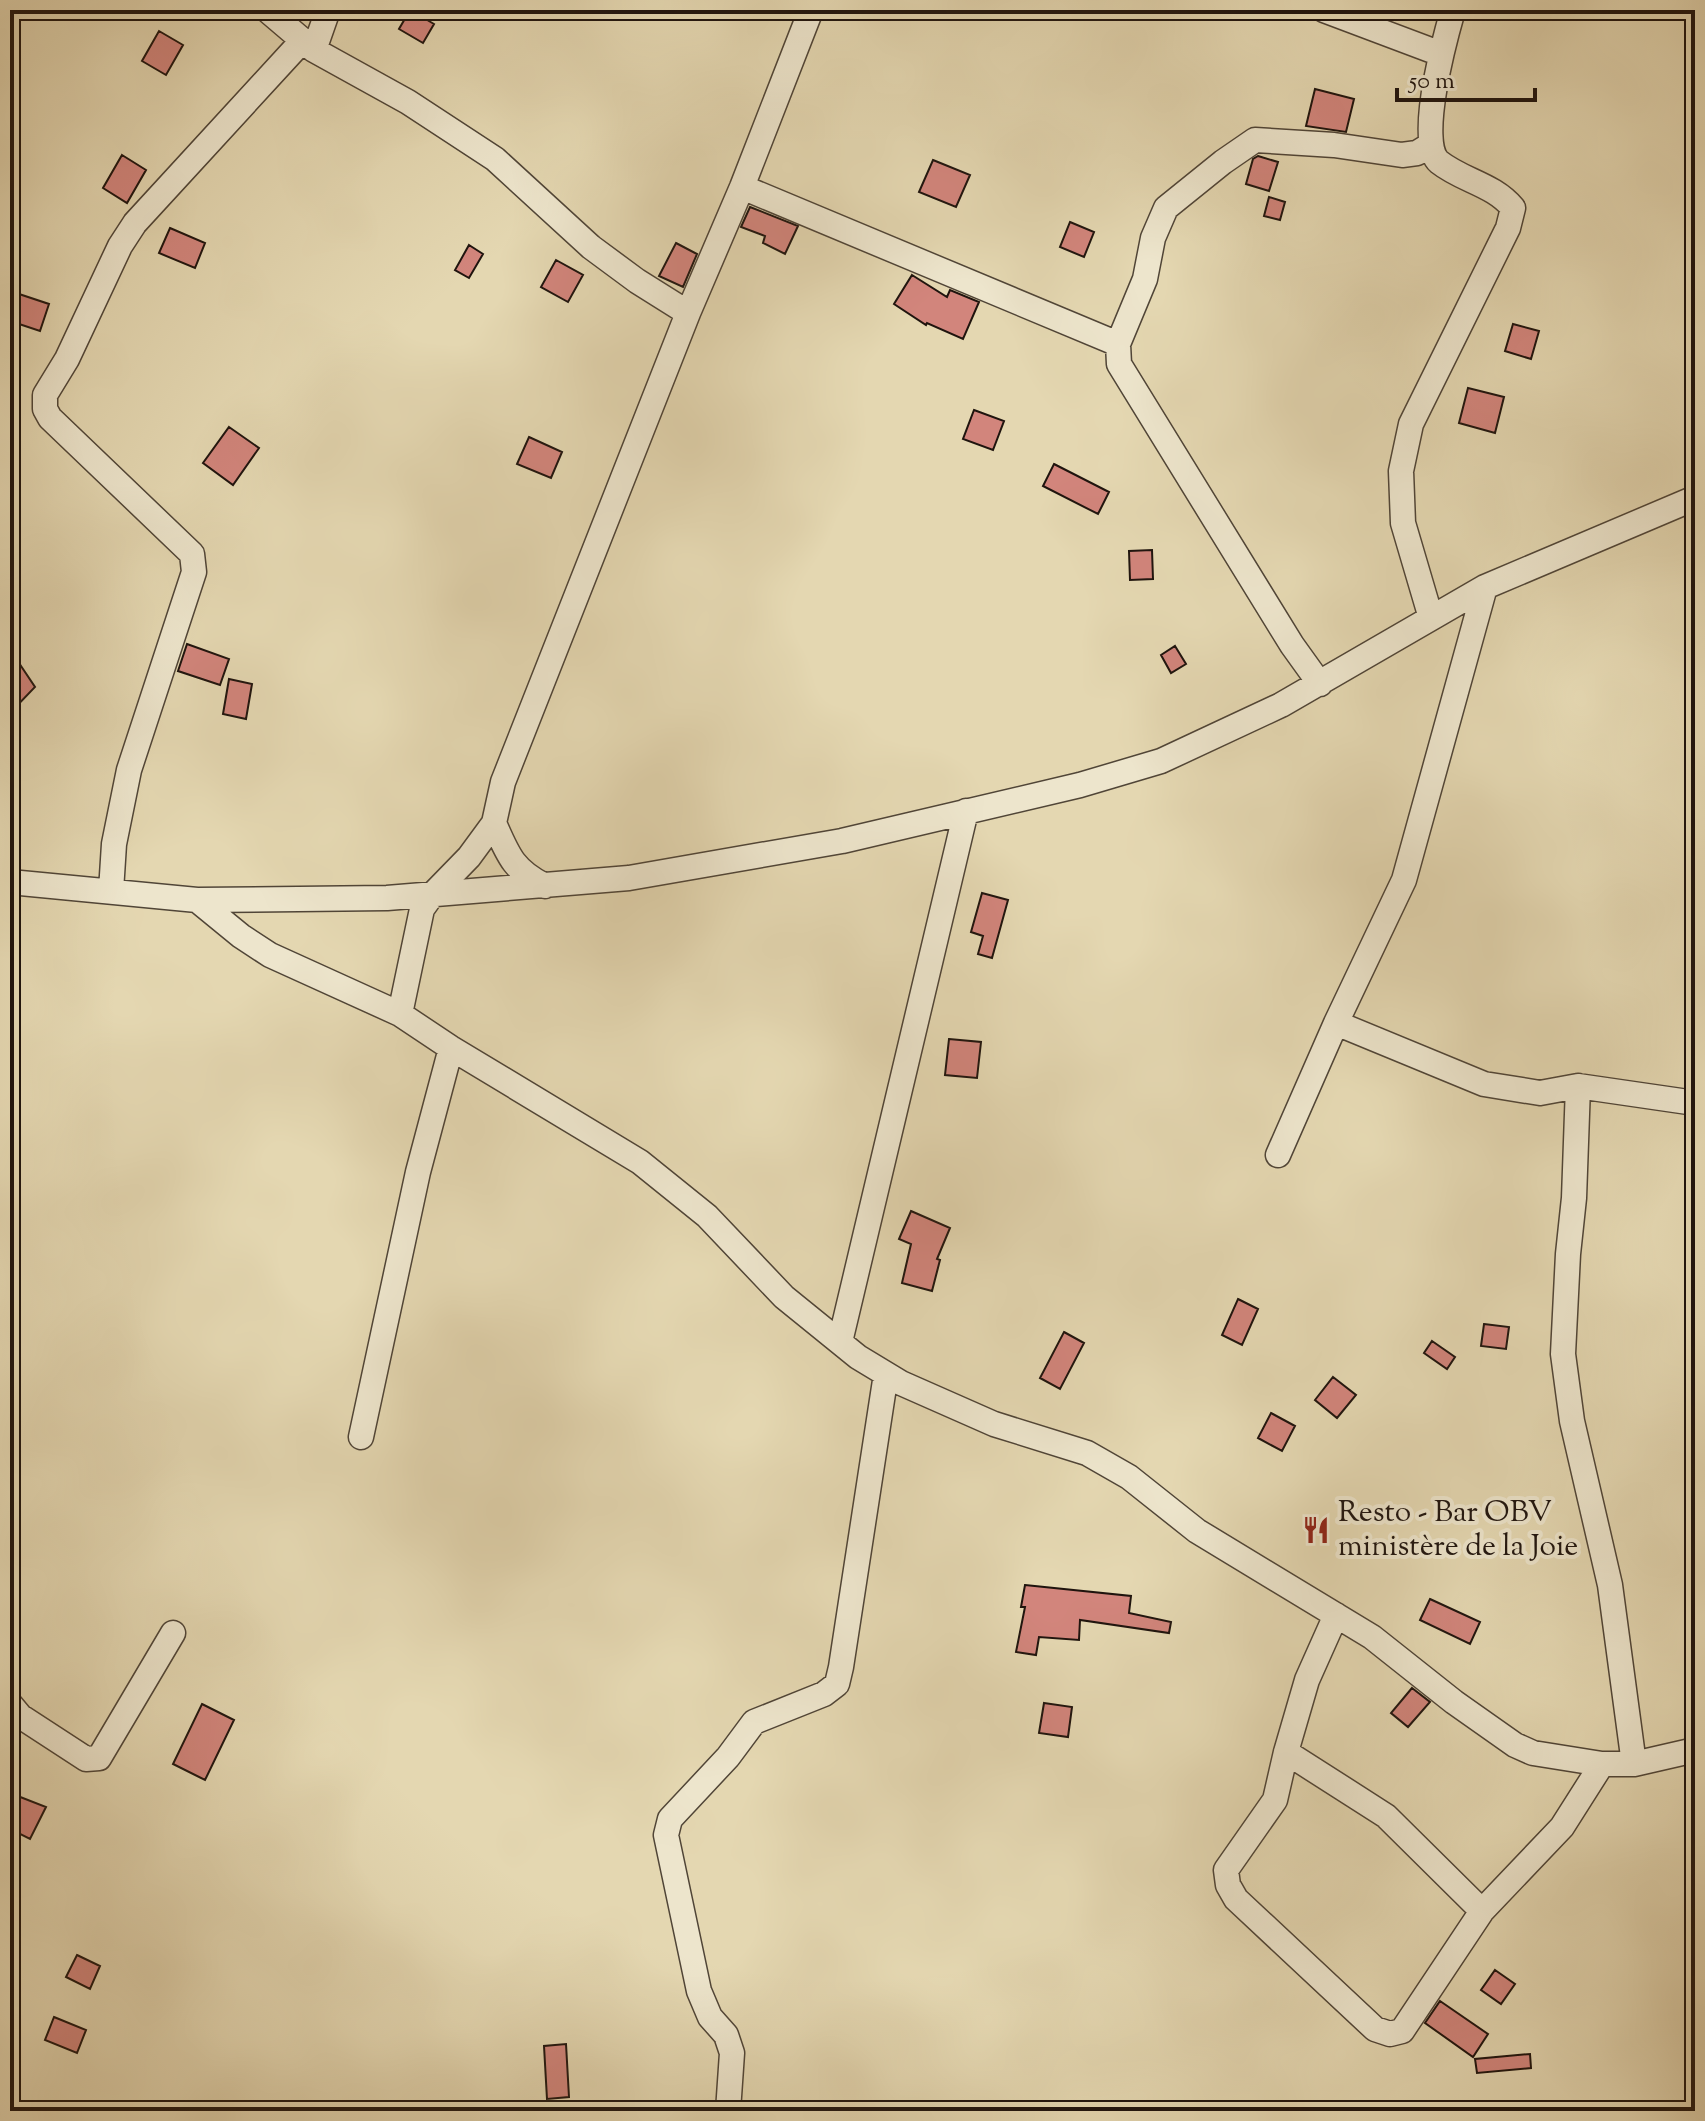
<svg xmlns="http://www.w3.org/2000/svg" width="1705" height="2121" font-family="'Sorts Mill Goudy',serif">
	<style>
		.building { fill: #d2857c; stroke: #1f140e; stroke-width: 2 }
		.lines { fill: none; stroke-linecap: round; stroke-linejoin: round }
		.minor-casing { stroke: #504537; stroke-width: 27 }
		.minor { stroke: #ede5cc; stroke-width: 24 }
		.labels { text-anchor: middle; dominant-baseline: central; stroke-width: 8; stroke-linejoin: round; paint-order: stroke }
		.poi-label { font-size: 30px; fill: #1f140e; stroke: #ede5cc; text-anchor: start }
	</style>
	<rect width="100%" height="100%" fill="#e4d7b1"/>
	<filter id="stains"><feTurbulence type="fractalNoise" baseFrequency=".0025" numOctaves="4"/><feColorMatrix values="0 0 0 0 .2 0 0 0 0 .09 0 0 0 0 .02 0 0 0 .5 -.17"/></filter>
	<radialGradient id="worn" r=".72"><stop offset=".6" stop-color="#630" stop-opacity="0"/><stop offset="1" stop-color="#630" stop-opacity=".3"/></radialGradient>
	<path class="building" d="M410,10L434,24L423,43L399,29Z
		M159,31L183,45L166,75L142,61Z
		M1315,89L1354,99L1346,132L1306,126Z
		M122,155L146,170L127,203L103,188Z
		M1258,156L1278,162L1269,191L1246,184L1253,159Z
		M933,160L970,175L956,207L919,192Z
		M1269,197L1285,202L1280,220L1264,216Z
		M750,207L798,226L785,254L763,243L765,236L741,227Z
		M1070,222L1094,232L1084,257L1060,247Z
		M170,228L205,243L195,268L159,253Z
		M676,243L697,254L683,287L659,276Z
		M469,245L483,254L469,278L455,270Z
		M556,260L583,275L568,302L541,287Z
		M912,275L947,297L950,290L979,302L963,339L927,323L926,325L894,304Z
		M10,291L49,304L40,331L10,321Z
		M1513,324L1539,331L1531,359L1505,351Z
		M1468,388L1504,397L1495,433L1459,423Z
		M974,410L1004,421L993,450L963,439Z
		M229,427L259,448L233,485L203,463Z
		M529,437L562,452L551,478L517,464Z
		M1054,464L1109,492L1098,514L1043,486Z
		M1152,550L1153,579L1130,580L1129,551Z
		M187,644L229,659L220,685L178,671Z
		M1175,646L1186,664L1171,673L1161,655Z
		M21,666L35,687L10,713V679Z
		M229,679L252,684L246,719L223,714Z
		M982,893L1008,900L992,958L978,954L983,936L971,932Z
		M949,1039L981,1042L977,1078L945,1075Z
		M911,1211L950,1228L937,1259L940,1260L932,1291L902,1283L911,1244L899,1239Z
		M1238,1299L1258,1309L1242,1345L1222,1335Z
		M1484,1324L1509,1327L1506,1349L1481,1346Z
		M1064,1332L1084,1343L1060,1389L1040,1378Z
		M1432,1341L1455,1357L1447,1369L1424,1353Z
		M1333,1377L1356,1395L1337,1418L1315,1400Z
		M1271,1413L1295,1426L1282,1451L1258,1438Z
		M1025,1585L1131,1596L1129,1613L1171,1622L1169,1633L1080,1620L1079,1640L1039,1637L1036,1655L1016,1652L1025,1607H1021Z
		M1430,1599L1480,1622L1470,1644L1420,1620Z
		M1412,1688L1430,1702L1408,1727L1391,1713Z
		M1044,1703L1072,1707L1068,1737L1039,1733Z
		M202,1704L234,1720L205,1780L173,1764Z
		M10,1793L46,1807L30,1839L10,1829Z
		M77,1955L100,1966L90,1989L66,1977Z
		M1495,1970L1515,1984L1501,2004L1481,1990Z
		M1440,2001L1488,2034L1473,2057L1425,2023Z
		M54,2017L86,2030L77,2053L45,2040Z
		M566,2044L569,2097L547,2099L544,2046Z
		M1530,2054L1531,2068L1477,2073L1475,2059Z"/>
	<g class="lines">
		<g class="minor-casing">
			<path id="minor" d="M267,10L314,50L408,102L495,159L591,247L637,281L688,313
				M1324,10L1441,54
				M314,50L328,10
				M742,187L1118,344
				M1431,618L1403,523L1401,471L1411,424L1508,228L1513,208C1493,184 1463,181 1439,162C1416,143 1445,38 1453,10
				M1320,684L1292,645L1119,364L1118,344L1145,279L1153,238L1166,208L1223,162L1255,140L1334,145L1402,155L1417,153L1430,145
				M494,823C508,855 513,870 545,886
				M10,882L197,900L387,898L629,878L842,841L1080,785L1161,761L1281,705L1485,587L1695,498
				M111,891L114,844L129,770L194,572L192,554L50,418L45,409V395L67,359L120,246L135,223L303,40
				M197,900L241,936L270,955L400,1014L451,1048L640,1162L707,1216L784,1297L858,1357L901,1383L994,1424L1087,1453L1129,1477L1197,1531L1372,1637L1454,1702L1515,1745L1533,1753L1602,1764H1634L1695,1750
				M400,1014L422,909L432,895L469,857L494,823L503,782L688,313L742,187L811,10
				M1336,1023L1484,1084L1540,1093L1578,1086L1695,1103
				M1578,1086L1574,1198L1568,1254L1563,1354L1572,1421L1610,1585L1634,1764
				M1278,1155L1336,1023L1404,880L1485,587
				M840,1342L966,811
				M361,1437L418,1172L451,1048
				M1336,1615L1307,1680L1286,1752L1275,1800L1226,1870L1228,1885L1236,1899L1375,2029L1390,2034L1402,2031L1482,1911L1562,1827L1602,1764
				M10,1704L20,1716L86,1759L99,1758L173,1633
				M1286,1752L1386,1816L1482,1911
				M728,2111L732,2053L726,2035L710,2017L699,1991L666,1835L670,1819L728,1757L754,1722L824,1694L837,1684L841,1667L886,1374"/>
		</g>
		<use href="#minor" class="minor"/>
	</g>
	<defs>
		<g id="restaurant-bare" transform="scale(2.16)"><path d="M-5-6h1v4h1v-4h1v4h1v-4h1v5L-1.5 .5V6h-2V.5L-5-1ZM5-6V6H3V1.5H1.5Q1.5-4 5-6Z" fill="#8f2418" stroke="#ede5cc" stroke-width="2.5" paint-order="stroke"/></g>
	</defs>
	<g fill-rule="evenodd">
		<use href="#restaurant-bare" x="1316" y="1530"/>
	</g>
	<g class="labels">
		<g class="poi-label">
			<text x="1338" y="1513">Resto - Bar OBV<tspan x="1338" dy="34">ministère de la Joie</tspan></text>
		</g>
	</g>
	<rect width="1705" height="2121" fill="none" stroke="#e4d7b1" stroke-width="40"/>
	<rect x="12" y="12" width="1681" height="2097" fill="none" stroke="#1f140e" stroke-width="4"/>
	<rect x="20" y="20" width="1665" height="2081" fill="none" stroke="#1f140e" stroke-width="2"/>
	<path d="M1397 88v12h138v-12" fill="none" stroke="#1f140e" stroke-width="4"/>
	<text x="1409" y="88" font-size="24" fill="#1f140e" stroke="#ede5cc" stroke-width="6" paint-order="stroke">50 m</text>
	<rect width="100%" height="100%" filter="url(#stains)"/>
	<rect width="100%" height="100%" fill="url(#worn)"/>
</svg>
